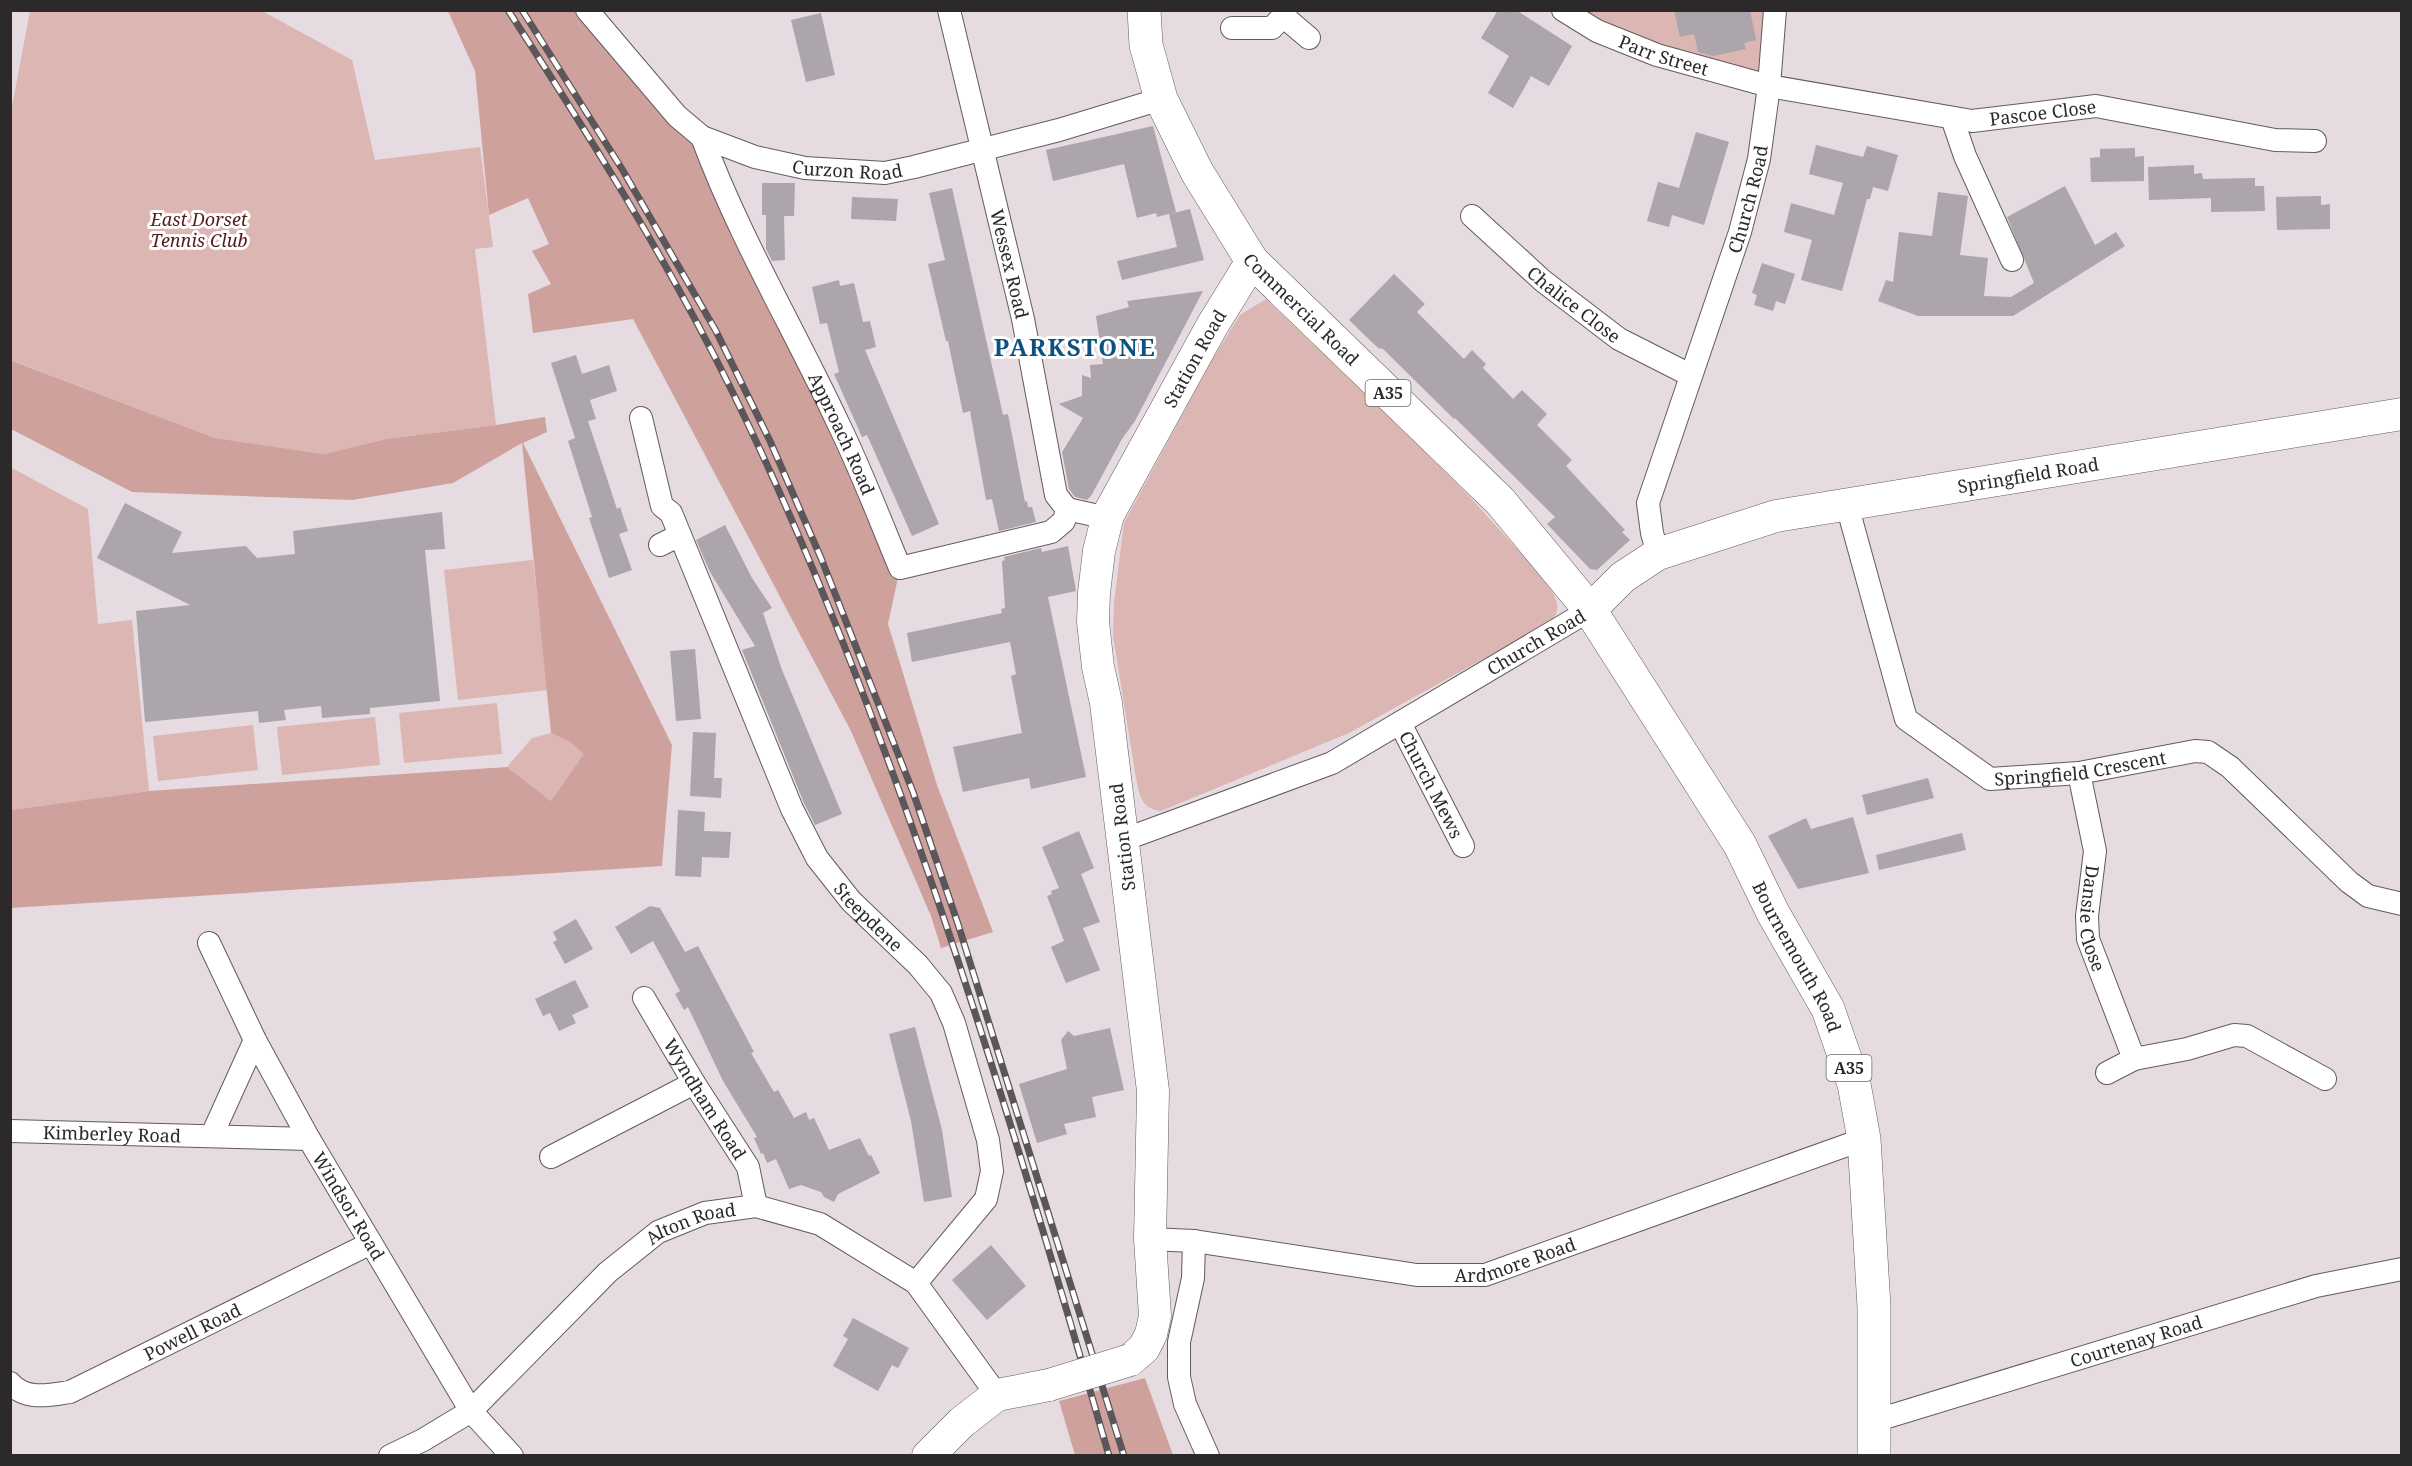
<svg xmlns="http://www.w3.org/2000/svg" width="2412" height="1466" font-family="'Noto Serif',serif">
	<style>
		.green { fill: #dcb6b3 }
		.forest { fill: #cfa19d }
		.building { fill: #aca5ac }
		.lines { fill: none; stroke-linecap: round; stroke-linejoin: round }
		.street-casing { stroke: #635b5f; stroke-width: 24 }
		.secondary-casing { stroke: #635b5f; stroke-width: 33 }
		.highway-casing { stroke: #635b5f; stroke-width: 34 }
		.street { stroke: #fff; stroke-width: 22 }
		.secondary { stroke: #fff; stroke-width: 32 }
		.highway { stroke: #fff; stroke-width: 33 }
		.rail-casing { stroke: #5b5659; stroke-width: 7 }
		.rail { stroke: #fff; stroke-width: 4.5; stroke-dasharray: 14; stroke-linecap: butt }
		.secondary-bridge-casing { stroke: #635b5f; stroke-width: 33; stroke-linecap: butt }
		.secondary-bridge { stroke: #fff; stroke-width: 32 }
		.labels { text-anchor: middle; dominant-baseline: central; stroke-width: 6; stroke-linejoin: round; paint-order: stroke }
		.shield { fill: #fff; stroke: #6b696b; stroke-width: 1.5 }
		.shield-label { font-size: 16px; font-weight: bold; fill: #2c292b }
		.street-label { font-size: 18px; fill: #2c292b; stroke: #fff }
		.park-label { font-size: 18px; font-style: italic; fill: #551c1c; stroke: #fff }
		.district-label { font-size: 24px; font-weight: bold; letter-spacing: 1.5px; fill: #0d5180; stroke: #fff }
	</style>
	<rect width="100%" height="100%" fill="#e5dbe0"/>
	<path class="green" d="M30,11H262L352,60L375,160L480,147L493,247L475,249L496,425L386,439L324,454L215,438L11,360V112Z
		M1582,11H1764L1760,72L1648,43Z
		M1266,299L1384,411L1469,496L1546,581C1556,598 1566,612 1545,625L1349,733L1161,811C1141,809 1139,794 1136,778L1113,636L1114,602L1124,523L1212,360L1240,315Z
		M10,467L88,509L98,624L132,620L149,791L11,810Z
		M533,560L548,690L458,700L444,570Z
		M497,703L502,754L404,763L399,713Z
		M375,717L380,765L282,775L277,727Z
		M253,725L258,770L158,781L153,736Z
		M551,733L570,742L585,754L551,801L507,767L532,738Z"/>
	<path class="forest" d="M448,11H587L702,137L900,568L888,624L937,785L993,932L941,948L931,916L851,731L633,319L533,333L528,294L551,284L532,251L549,244L528,198L489,215L475,71Z
		M10,360L215,438L324,454L386,439L496,425L545,417L547,432L523,443L672,745L662,866L11,908V810L149,791L507,767L551,801L584,754L570,742L551,733L522,443L453,483L352,500L132,492L11,429Z
		M1145,1378L1173,1455H1075L1059,1401Z"/>
	<path class="building" d="M1498,10H1516L1572,46L1549,86L1531,76L1513,108L1488,93L1509,56L1481,38Z
		M1674,10H1750L1756,40L1744,43L1746,49L1713,56L1698,52L1694,34L1680,37Z
		M821,13L835,75L806,82L791,20Z
		M1153,126L1176,212L1157,217L1156,213L1137,218L1124,164L1053,181L1046,150Z
		M1696,132L1729,142L1704,225L1672,215L1669,227L1647,221L1658,182L1679,188Z
		M1816,145L1863,157L1867,146L1898,155L1888,191L1873,187L1870,199H1867L1842,291L1801,280L1812,240L1784,232L1791,203L1834,215L1843,183L1809,174Z
		M2135,148V157L2144,156V181L2091,182L2090,158L2100,157V149Z
		M2194,165V174L2202,173L2203,179L2255,178V186H2264L2265,211L2211,212V198L2149,200L2148,167Z
		M762,183H795L794,216H784L785,260L772,261L766,249V215H762Z
		M2065,186L2095,245L2116,232L2125,246L2013,316H1918L1878,301L1886,280L1893,282L1899,232L1932,236L1938,192L1968,196L1960,255L1988,258L1984,296L2011,297L2034,283L2007,217Z
		M952,188L1003,415L1008,414L1025,502L1027,501L1028,507H1032L1036,522L999,531L992,499L986,500L970,411L963,413L948,341H946L928,264L945,260L929,193Z
		M2321,196V205L2330,204V229L2277,230L2276,197Z
		M852,197L898,199L896,221L851,219Z
		M1190,209L1204,260L1122,280L1117,261L1177,247L1169,214Z
		M1762,263L1795,274L1785,304L1776,301L1773,311L1754,305L1757,295L1752,293Z
		M1394,274L1425,304L1417,312L1464,359L1472,350L1486,364L1483,368L1513,399L1522,390L1547,414L1537,425L1572,460L1566,466L1625,530L1622,532L1630,540L1597,570L1590,569L1547,524L1555,517L1455,418L1454,419L1383,349L1378,348L1349,320Z
		M839,280L840,286L854,283L863,322L870,321L876,347L865,350L939,524L912,536L867,435L862,437L834,374L839,372L827,323L820,324L812,287Z
		M1203,291L1135,421L1122,439L1091,496L1087,500L1075,497L1069,489L1062,452L1083,418L1059,404L1082,396V375L1091,378L1090,365L1103,364L1096,316L1129,307L1127,301Z
		M576,355L582,374L609,365L617,391L590,400L596,419L588,421L617,509L620,507L628,531L619,534L632,570L609,578L589,518L592,517L568,441L575,438L551,363Z
		M125,503L182,532L172,553L246,546L257,558L295,554L293,531L442,512L445,549L425,550L440,701L370,708V714L322,718L321,706L284,710L286,720L259,723L258,711L145,722L136,611L190,605L97,558Z
		M725,525L752,578L772,608L763,613L782,670L842,814L815,825L804,803L742,650L755,646L710,572L696,540Z
		M1068,546L1076,591L1048,597L1086,777L1031,789L1029,778L963,792L953,747L1022,733L1011,676L1016,674L1010,642L912,662L907,633L1002,613L1001,609L1005,608L1002,561L1005,560L1004,557L1041,548L1042,552Z
		M695,649L701,719L676,721L670,651Z
		M693,732L716,733L714,778H722L721,798L690,796Z
		M1928,778L1934,798L1867,815L1862,795Z
		M678,810L705,812L704,831L731,832L729,858L702,857L701,877L675,876Z
		M1853,817L1869,873L1798,889L1768,836L1806,818L1811,829Z
		M1079,831L1094,868L1081,874L1100,922L1083,928L1100,970L1066,983L1051,947L1064,941L1047,896L1052,894L1051,891L1059,888L1042,847Z
		M1962,833L1966,850L1879,870L1876,855Z
		M650,906L660,908L685,952L698,946L754,1052L751,1053L774,1092L778,1090L794,1118L806,1112L809,1120L814,1118L829,1150L860,1138L869,1156L871,1155L880,1173L838,1194L834,1202L824,1197L821,1192L801,1185L789,1189L776,1159L767,1163L763,1153L761,1154L754,1138L757,1137L723,1081L688,1007L684,1010L675,994L680,991L653,941L631,954L615,927Z
		M576,919L593,949L565,964L553,942L557,940L553,932Z
		M575,980L589,1007L572,1015L576,1023L559,1031L550,1013L543,1016L535,999Z
		M915,1027L942,1130L952,1197L924,1202L911,1121L889,1034Z
		M1110,1028L1124,1090L1092,1097L1096,1117L1064,1124L1067,1134L1037,1143L1019,1084L1067,1069L1061,1040L1068,1031L1074,1036Z
		M991,1245L1026,1286L987,1320L952,1280Z
		M853,1318L909,1348L898,1368L892,1365L878,1391L833,1366L848,1339L843,1336Z"/>
	<g class="lines">
		<g class="street-casing">
			<g id="street">
				<path id="s1" d="M587,10L677,116L702,137L755,157L805,168L885,173L914,167L1059,130L1161,99"/>
				<path id="s2" d="M949,10L1023,319L1056,495L1067,509L1094,515L1106,521"/>
				<path d="M1286,10L1283,16L1309,38"/>
				<path id="s3" d="M1563,10L1597,31L1657,55L1769,86L1972,121L2096,106L2275,140L2315,141"/>
				<path d="M1232,28H1272L1283,16"/>
				<path d="M1952,118L1965,156L2012,260"/>
				<path id="s4" d="M702,137C739,237 794,329 839,425C862,472 880,520 900,568L1051,532L1064,521L1067,509"/>
				<path id="s5" d="M1472,216L1543,281L1619,339L1690,375"/>
				<path id="s6" d="M641,418L662,506L671,513L792,809L817,858L851,901L918,965L941,993L954,1023L988,1140L992,1171L986,1199L916,1283"/>
				<path id="s7" d="M1847,505L1906,719L1990,779L2079,773L2195,751L2208,752L2230,767L2349,882L2368,896L2402,904"/>
				<path d="M660,545L680,535"/>
				<path id="s8" d="M1658,554L1652,533L1648,503L1740,232L1759,159L1769,86L1775,10"/>
				<path id="s9" d="M1400,723L1463,846"/>
				<path id="s10" d="M2079,773L2095,851L2087,916L2088,939L2134,1059L2187,1049L2234,1035L2247,1036L2325,1079"/>
				<path id="s11" d="M1123,840L1332,763L1590,610"/>
				<path id="s12" d="M209,943L255,1040L309,1139L471,1411L512,1456"/>
				<path id="s13" d="M644,998L694,1083L748,1167L756,1206"/>
				<path d="M2107,1073L2134,1059"/>
				<path id="s14" d="M10,1131L309,1139"/>
				<path d="M212,1135L255,1040"/>
				<path d="M551,1157L694,1083"/>
				<path id="s15" d="M1150,1239L1194,1241L1417,1275H1485L1864,1139"/>
				<path d="M1194,1241L1193,1278L1179,1342V1377L1185,1404L1208,1456"/>
				<path id="s16" d="M10,1383C26,1401 50,1395 70,1392L371,1243"/>
				<path id="s17" d="M1874,1421L2316,1286L2402,1269"/>
				<path id="s18" d="M390,1456L423,1440L471,1411L608,1272L658,1232L705,1213L756,1206L820,1224L916,1283L997,1395"/>
			</g>
		</g>
		<g class="secondary-casing">
			<g id="secondary">
				<path id="s19" d="M1590,610L1623,577L1658,554L1776,516L2402,414"/>
				<path id="s20" d="M1130,1360L1144,1348L1151,1334L1155,1316L1150,1239L1153,1091L1106,703L1098,667L1093,622L1094,593L1099,551L1108,515L1212,326L1252,261"/>
				<path d="M928,1456L962,1422L997,1395L1049,1385"/>
			</g>
		</g>
		<g class="highway-casing">
			<g id="highway">
				<path id="s21" d="M1144,10L1146,45L1161,99L1197,172L1252,261L1500,501L1590,610L1740,845L1773,913L1828,1009L1854,1084L1864,1139L1874,1307V1456"/>
			</g>
		</g>
		<use href="#street" class="street"/>
		<use href="#secondary" class="secondary"/>
		<use href="#highway" class="highway"/>
		<g class="rail-casing">
			<path id="rail" d="M508,10C588,134 667,259 732,391C814,558 879,729 939,904C1001,1087 1056,1271 1109,1456
				M522,10L622,169L716,331L770,441L821,558L913,792L958,924L1124,1456"/>
		</g>
		<use href="#rail" class="rail"/>
		<g class="secondary-bridge-casing">
			<path id="secondary-bridge" d="M1049,1385L1130,1360"/>
		</g>
		<use href="#secondary-bridge" class="secondary-bridge"/>
	</g>
	<g class="labels">
		<g class="shield">
			<rect x="1365.5" y="380" width="45" height="26" rx="4.5"/>
			<rect x="1826.5" y="1055" width="45" height="26" rx="4.5"/>
		</g>
		<g class="shield-label">
			<text x="1388" y="393">A35</text>
			<text x="1849" y="1068">A35</text>
		</g>
		<g class="street-label">
			<text stroke="none"><textPath href="#s3" startOffset="111">Parr Street</textPath></text>
			<text stroke="none"><textPath href="#s3" startOffset="498">Pascoe Close</textPath></text>
			<text stroke="none"><textPath href="#s1" startOffset="322">Curzon Road</textPath></text>
			<text stroke="none"><textPath href="#s8" startOffset="372">Church Road</textPath></text>
			<text stroke="none"><textPath href="#s2" startOffset="261">Wessex Road</textPath></text>
			<text stroke="none"><textPath href="#s5" startOffset="135">Chalice Close</textPath></text>
			<text stroke="none"><textPath href="#s21" startOffset="346">Commercial Road</textPath></text>
			<text stroke="none"><textPath href="#s20" startOffset="1038">Station Road</textPath></text>
			<text stroke="none"><textPath href="#s4" startOffset="328">Approach Road</textPath></text>
			<text stroke="none"><textPath href="#s19" startOffset="468">Springfield Road</textPath></text>
			<text stroke="none"><textPath href="#s11" startOffset="460">Church Road</textPath></text>
			<text stroke="none"><textPath href="#s7" startOffset="416">Springfield Crescent</textPath></text>
			<text stroke="none"><textPath href="#s9" startOffset="69">Church Mews</textPath></text>
			<text transform="translate(1122 837) rotate(-97)">Station Road</text>
			<text stroke="none"><textPath href="#s6" startOffset="555">Steepdene</textPath></text>
			<text stroke="none"><textPath href="#s10" startOffset="148">Dansie Close</textPath></text>
			<text stroke="none"><textPath href="#s21" startOffset="1168">Bournemouth Road</textPath></text>
			<text stroke="none"><textPath href="#s13" startOffset="118">Wyndham Road</textPath></text>
			<text stroke="none"><textPath href="#s14" startOffset="102">Kimberley Road</textPath></text>
			<text stroke="none"><textPath href="#s12" startOffset="298">Windsor Road</textPath></text>
			<text stroke="none"><textPath href="#s18" startOffset="386">Alton Road</textPath></text>
			<text stroke="none"><textPath href="#s15" startOffset="370">Ardmore Road</textPath></text>
			<text stroke="none"><textPath href="#s16" startOffset="200">Powell Road</textPath></text>
			<text stroke="none"><textPath href="#s17" startOffset="274">Courtenay Road</textPath></text>
		</g>
		<g class="park-label">
			<text x="199" y="219">East Dorset<tspan x="199" dy="21">Tennis Club</tspan></text>
		</g>
		<g class="district-label">
			<text x="1075" y="346">PARKSTONE</text>
		</g>
	</g>
	<rect width="2412" height="1466" fill="none" stroke="#2c292b" stroke-width="24"/>
</svg>
